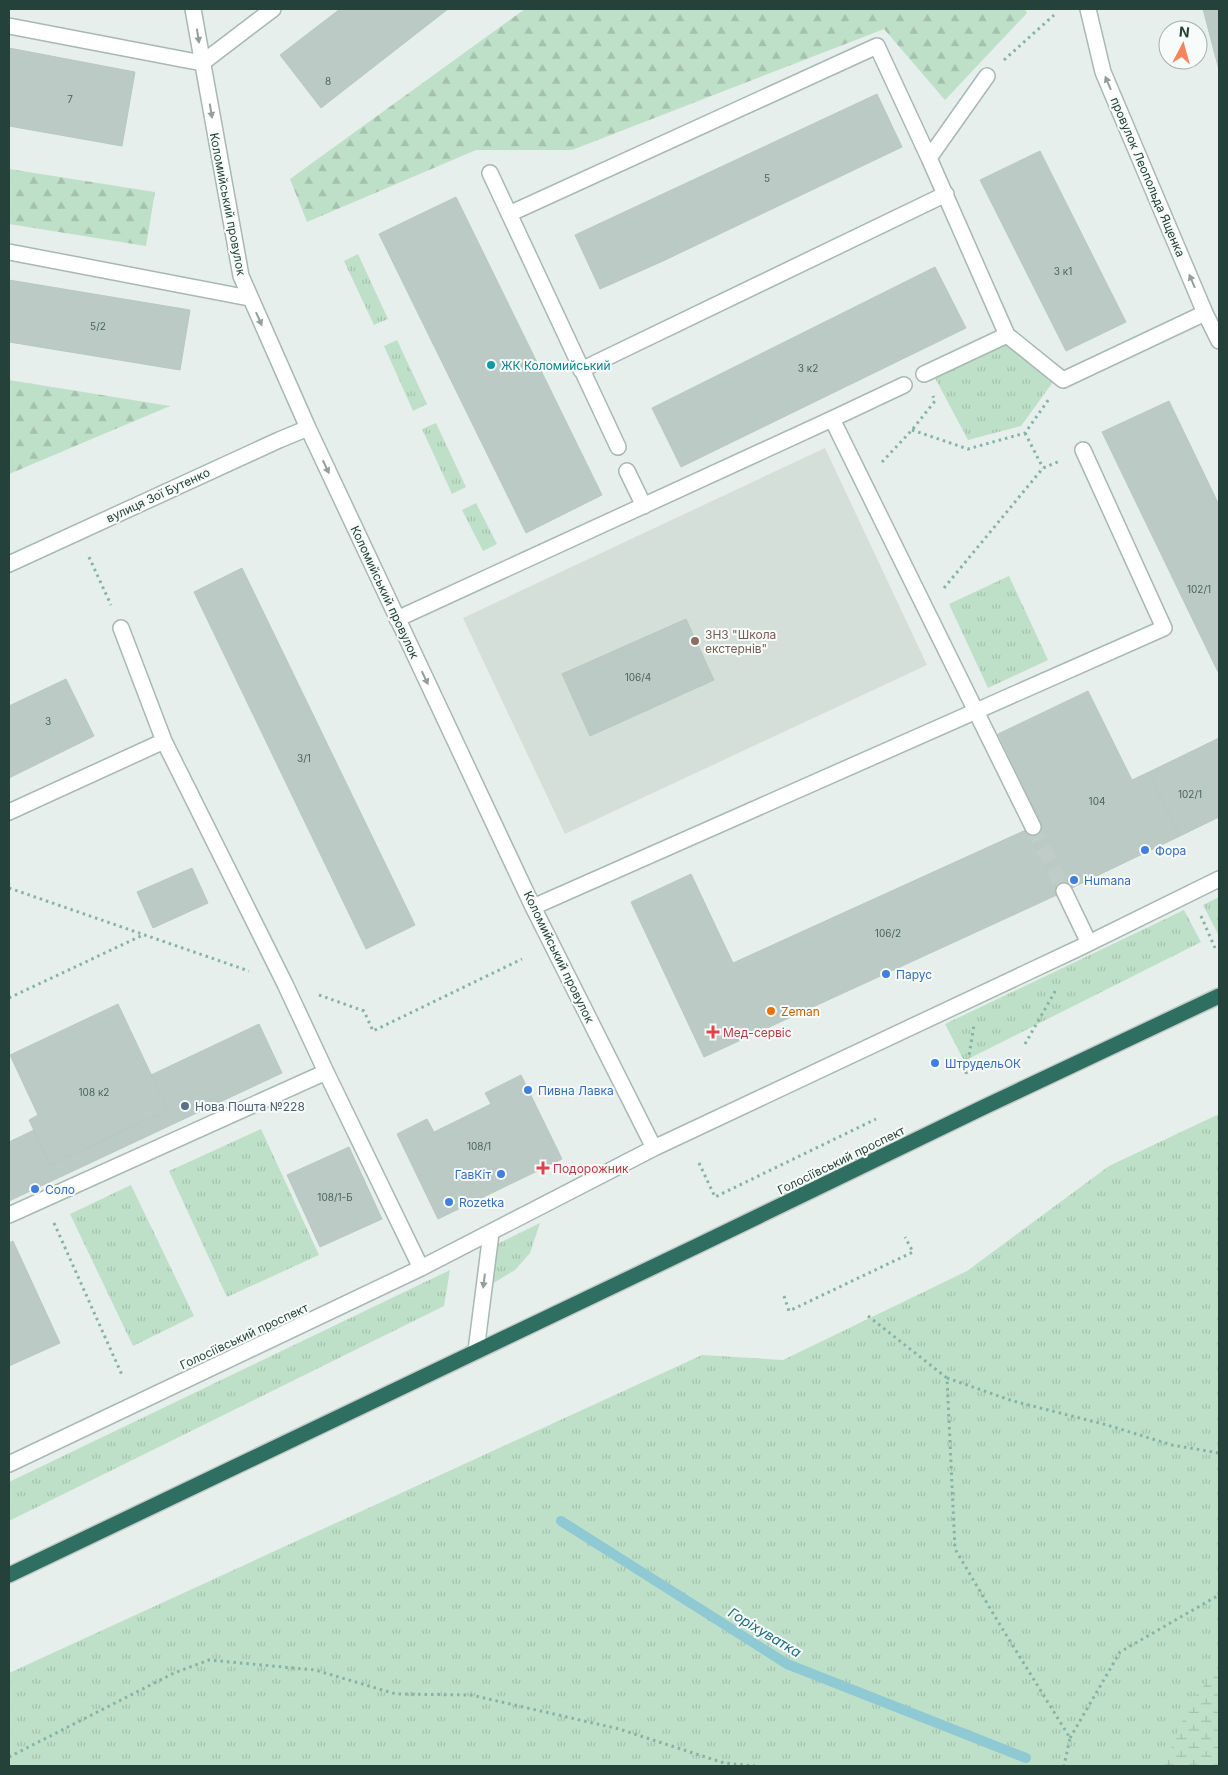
<svg xmlns="http://www.w3.org/2000/svg" width="1228" height="1775" font-family="Inter,sans-serif">
	<style>
		.built { fill: #d4dfda }
		.grass { fill: url(#grass-tufts) }
		.forest { fill: url(#forest-firs) }
		.wetland { fill: url(#wetland-marsh) }
		.lines { fill: none; stroke-linecap: round; stroke-linejoin: round }
		.stream { stroke: #8ec9d4; stroke-width: 10 }
		.building { fill: #bbcac4; stroke: #b8c9c2 }
		.minor-tunnel { stroke: #bfccc8; stroke-width: 15; stroke-dasharray: 15 8; stroke-linecap: butt }
		.minor-casing { stroke: #a8b8b2; stroke-width: 18 }
		.highway-casing { stroke: #c2cac8; stroke-width: 18 }
		.path { stroke: #86b3a5; stroke-width: 3; stroke-dasharray: 2.5 4; stroke-linecap: butt }
		.minor { stroke: #fff; stroke-width: 15 }
		.highway { stroke: #2f6f62; stroke-width: 15 }
		.oneway { fill: #92a09c }
		.culture-dot { fill: #0f9aa8; stroke: #f7fbf9; stroke-width: 2 }
		.education-dot { fill: #8d6e63; stroke: #f7fbf9; stroke-width: 2 }
		.shop-dot { fill: #3f7fe0; stroke: #f7fbf9; stroke-width: 2 }
		.food-dot { fill: #e8710a; stroke: #f7fbf9; stroke-width: 2 }
		.health-dot { fill: #e0444e; stroke: #f7fbf9; stroke-width: 2 }
		.service-dot { fill: #5c6f8a; stroke: #f7fbf9; stroke-width: 2 }
		.labels { text-anchor: middle; dominant-baseline: central; stroke-width: 4; stroke-linejoin: round; paint-order: stroke }
		.number-label { font-size: 10px; fill: #4a645c }
		.street-label { font-size: 12px; fill: #24423a; stroke: #f7fbf9 }
		.culture-label { font-size: 12px; fill: #0d838f; stroke: #f7fbf9; text-anchor: start }
		.education-label { font-size: 12px; fill: #785e54; stroke: #f7fbf9; text-anchor: start }
		.shop-label { font-size: 12px; fill: #366cbe; stroke: #f7fbf9; text-anchor: start }
		.food-label { font-size: 12px; fill: #c56008; stroke: #f7fbf9; text-anchor: start }
		.health-label { font-size: 12px; fill: #be3a42; stroke: #f7fbf9; text-anchor: start }
		.service-label { font-size: 12px; fill: #4e5e75; stroke: #f7fbf9; text-anchor: start }
		.water-label { font-size: 14px; font-style: italic; fill: #1c6f80; stroke: #f7fbf9 }
	</style>
	<defs>
		<pattern id="grass-tufts" width="24" height="20" patternUnits="userSpaceOnUse" patternTransform="scale(1.25)"><rect width="24" height="20" fill="#bfe0c8"/><path d="M3 7l-1-3M5 7V3M7 7l1-3M15 17l-1-3M17 17v-4M19 17l1-3" fill="none" stroke="#a4c1ad"/></pattern>
		<pattern id="forest-firs" width="22" height="20" patternUnits="userSpaceOnUse" patternTransform="scale(1.25)"><rect width="22" height="20" fill="#bfe0c8"/><path d="M5 1l3.5 6h-7zM16 11l3.5 6h-7z" fill="#a4c1ad"/></pattern>
		<pattern id="wetland-marsh" width="20" height="14" patternUnits="userSpaceOnUse" patternTransform="scale(1.25)"><rect width="20" height="14" fill="#bfe0c8"/><path d="M1 5h8M5 5V1M11 12h8M15 12V8" fill="none" stroke="#a4c1ad"/></pattern>
	</defs>
	<rect width="100%" height="100%" fill="#e6efeb"/>
	<path class="built" d="M825,448L927,665L565,834L463,618Z"/>
	<path class="grass" d="M358,254L388,319L374,325L344,261Z
		M397,340L427,404L413,411L384,346Z
		M1006,344L1053,382L1021,426L968,440L935,378Z
		M436,423L466,487L452,494L422,429Z
		M476,503L497,544L483,551L462,510Z
		M1009,576L1048,660L988,688L949,604Z
		M1219,897V934H1218L1203,905Z
		M1184,910L1201,942L964,1061L945,1024Z
		M1219,1114V1766H9V1673L702,1355L783,1360L967,1271L1109,1166Z
		M261,1129L319,1255L227,1297L169,1171Z
		M131,1185L194,1316L133,1346L70,1214Z
		M540,1223L530,1253L515,1270L492,1284L497,1244Z
		M450,1270L444,1306L9,1521V1482Z"/>
	<path class="forest" d="M525,9H1025L1027,13L945,100L884,29L572,150H476L307,222L290,179Z
		M9,169L155,192L146,246L9,224Z
		M9,380L170,406L9,474Z"/>
	<path class="wetland" d="M1219,1668V1766H1164L1190,1702Z"/>
	<g class="lines">
		<path class="stream" d="M561,1521L787,1664L1026,1758"/>
	</g>
	<path class="building" d="M340,9H448L321,108L280,55Z
		M1203,9H1219V70Z
		M9,48L135,72L122,146L9,126Z
		M877,94L902,147L663,261L600,289L575,235Z
		M1040,151L1126,322L1066,351L980,180Z
		M456,197L602,495L526,533L379,234Z
		M935,267L966,328L681,467L652,408Z
		M9,280L190,310L180,370L9,342Z
		M1169,401L1219,505V674L1102,432Z
		M242,568L415,925L366,949L194,592Z
		M686,619L714,680L590,736L562,674Z
		M66,679L94,736L9,778V706Z
		M1088,691L1132,780L1149,772L1180,836L1059,894L1028,829L1041,823L998,734Z
		M1219,738V817L1180,836L1149,772Z
		M1028,829L1059,894L704,1057L631,902L691,874L733,963Z
		M192,868L208,903L153,928L137,892Z
		M118,1004L168,1110L50,1165L29,1120L38,1115L10,1055Z
		M259,1024L282,1073L9,1201V1142L34,1130L50,1165L168,1110L151,1075Z
		M521,1075L562,1159L438,1219L397,1134L427,1119L434,1132L491,1104L485,1093Z
		M349,1147L382,1219L320,1247L287,1175Z
		M13,1241L60,1343L9,1366V1243Z"/>
	<g class="lines">
		<path class="minor-tunnel" d="M1033,827L1064,891"/>
		<g class="minor-casing">
			<path id="minor" d="M193,9L241,276L308,428L533,907L654,1148
				M1088,9L1103,72L1205,313L1219,341
				M9,26L202,63L273,9
				M987,76L929,158L1007,335L1063,380L1205,313
				M490,173L618,447
				M509,214L877,46L929,158
				M9,252L249,298
				M581,370L946,194
				M924,374L1007,335
				M832,419L1033,827
				M627,471L644,506
				M9,564L279,440L308,428
				M397,619L832,419L904,385
				M121,628L164,741L285,984L326,1072L421,1268
				M9,812L164,741
				M1064,891L1089,943
				M533,907L1164,628L1083,450
				M9,1215L326,1072
				M476,1351L491,1233
				M9,1464L421,1268L654,1148L1079,948L1219,879"/>
		</g>
		<g class="highway-casing">
			<path id="highway" d="M9,1575L697,1246L984,1107L1219,996"/>
		</g>
		<path class="path" d="M1004,60L1054,15
			M912,430L968,449L1025,433L1049,399
			M1025,433L1043,468
			M882,462L912,430L935,401L933,396
			M89,557L111,605
			M944,588L1043,468L1060,461
			M9,888L249,971
			M1201,916L1215,948
			M319,995L364,1011L373,1031L522,959
			M9,998L143,935
			M1025,1044L1057,988
			M966,1074L974,1025
			M699,1163L715,1197L876,1119
			M54,1223L122,1375
			M784,1296L789,1311L913,1252L905,1237
			M868,1316L947,1378L955,1549L997,1620L1070,1738L1064,1766
			M947,1378L1013,1401L1107,1425L1172,1445L1219,1453
			M1070,1738L1120,1652L1219,1595
			M9,1757L174,1673L209,1660L315,1670L396,1694L471,1695L619,1729L724,1763L755,1766"/>
		<use href="#minor" class="minor"/>
		<use href="#highway" class="highway"/>
	</g>
	<defs><path id="oneway-solid" d="M-6-.8H1V-3.2L6.5 0L1 3.2V.8H-6Z" transform="scale(1.25)"/></defs>
	<g class="oneway">
		<use href="#oneway-solid" transform="translate(198 36) rotate(81)"/>
		<use href="#oneway-solid" transform="translate(1108 83) rotate(-113)"/>
		<use href="#oneway-solid" transform="translate(211 111) rotate(80)"/>
		<use href="#oneway-solid" transform="translate(1192 281) rotate(-113)"/>
		<use href="#oneway-solid" transform="translate(259 319) rotate(66)"/>
		<use href="#oneway-solid" transform="translate(326 467) rotate(65)"/>
		<use href="#oneway-solid" transform="translate(425 678) rotate(65)"/>
		<use href="#oneway-solid" transform="translate(484 1281) rotate(97)"/>
	</g>
	<circle class="culture-dot" cx="491" cy="365" r="5"/>
	<circle class="education-dot" cx="695" cy="641" r="5"/>
	<g class="shop-dot">
		<circle cx="1145" cy="850" r="5"/>
		<circle cx="1074" cy="880" r="5"/>
		<circle cx="886" cy="974" r="5"/>
		<circle cx="935" cy="1063" r="5"/>
		<circle cx="528" cy="1090" r="5"/>
		<circle cx="501" cy="1174" r="5"/>
		<circle cx="35" cy="1189" r="5"/>
		<circle cx="449" cy="1202" r="5"/>
	</g>
	<circle class="food-dot" cx="771" cy="1011" r="5"/>
	<g class="health-dot">
		<path d="M710.5 1024.5h5v5h5v5h-5v5h-5v-5h-5v-5h5z"/>
		<path d="M540.5 1160.5h5v5h5v5h-5v5h-5v-5h-5v-5h5z"/>
	</g>
	<circle class="service-dot" cx="185" cy="1106" r="5"/>
	<g class="labels">
		<g class="number-label">
			<text x="328" y="81">8</text>
			<text x="70" y="99">7</text>
			<text x="767" y="178">5</text>
			<text x="1063" y="271">3 к1</text>
			<text x="98" y="326">5/2</text>
			<text x="808" y="368">3 к2</text>
			<text x="1199" y="589">102/1</text>
			<text x="638" y="677">106/4</text>
			<text x="48" y="721">3</text>
			<text x="304" y="758">3/1</text>
			<text x="1190" y="794">102/1</text>
			<text x="1097" y="801">104</text>
			<text x="888" y="933">106/2</text>
			<text x="94" y="1092">108 к2</text>
			<text x="479" y="1146">108/1</text>
			<text x="335" y="1197">108/1-Б</text>
		</g>
		<g class="street-label">
			<text transform="translate(1148 177) rotate(67)">провулок Леопольда Ященка</text>
			<text transform="translate(228 204) rotate(79)">Коломийський провулок</text>
			<text transform="translate(158 495) rotate(-25)">вулиця Зої Бутенко</text>
			<text transform="translate(385 592) rotate(65)">Коломийський провулок</text>
			<text transform="translate(559 957) rotate(64)">Коломийський провулок</text>
			<text transform="translate(841 1160) rotate(-26)">Голосіївський проспект</text>
			<text transform="translate(244 1336) rotate(-25)">Голосіївський проспект</text>
		</g>
		<g class="culture-label">
			<text x="501" y="365">ЖК Коломийський</text>
		</g>
		<g class="education-label">
			<text x="705" y="634">ЗНЗ "Школа<tspan x="705" dy="14">екстернів"</tspan></text>
		</g>
		<g class="shop-label">
			<text x="1155" y="850">Фора</text>
			<text x="1084" y="880">Humana</text>
			<text x="896" y="974">Парус</text>
			<text x="945" y="1063">ШтрудельОК</text>
			<text x="538" y="1090">Пивна Лавка</text>
			<text x="491" y="1174" text-anchor="end">ГавКіт</text>
			<text x="45" y="1189">Соло</text>
			<text x="459" y="1202">Rozetka</text>
		</g>
		<g class="food-label">
			<text x="781" y="1011">Zeman</text>
		</g>
		<g class="health-label">
			<text x="723" y="1032">Мед-сервіс</text>
			<text x="553" y="1168">Подорожник</text>
		</g>
		<g class="service-label">
			<text x="195" y="1106">Нова Пошта №228</text>
		</g>
		<g class="water-label">
			<text transform="translate(765 1632) rotate(31)">Горіхуватка</text>
		</g>
	</g>
	<rect width="1228" height="1775" fill="none" stroke="#24423a" stroke-width="20"/>
	<g transform="translate(1183 45) rotate(6)"><circle r="24" fill="#f7fbf9" stroke="#a3b1ad"/>
	<path d="M0-4L9 19L0 12L-9 19Z" fill="#f4845f"/>
	<text y="-8" font-size="14" font-weight="bold" text-anchor="middle" fill="#24423a">N</text>
	</g>
</svg>
